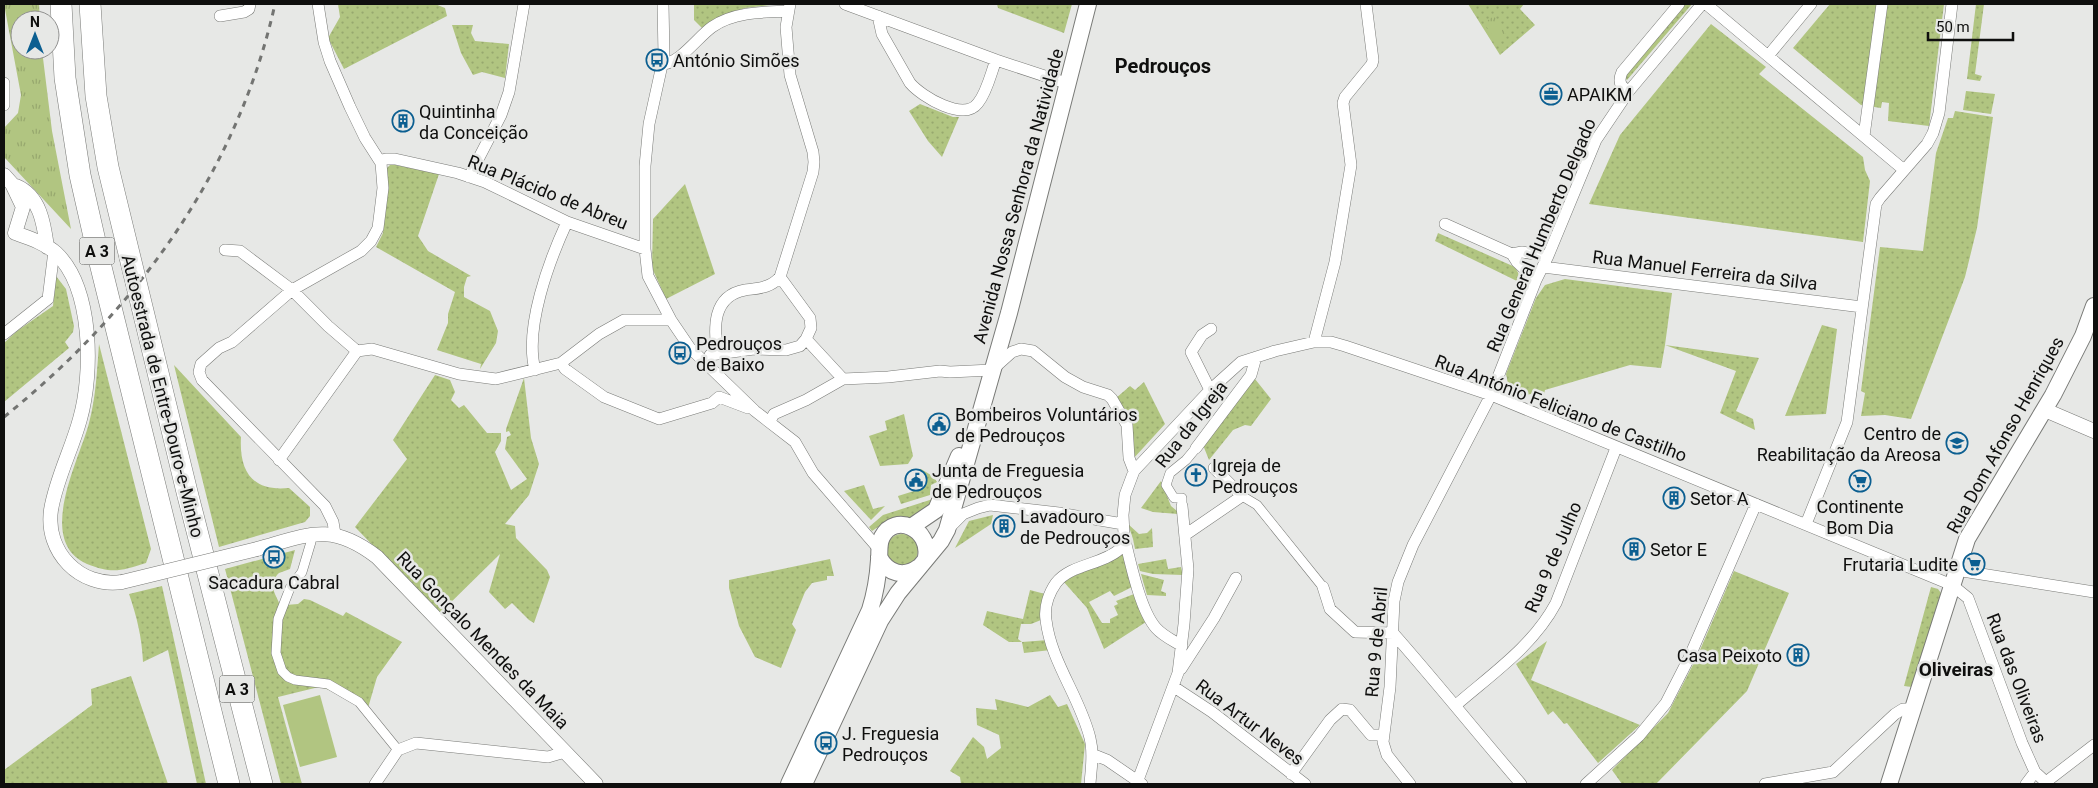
<svg xmlns="http://www.w3.org/2000/svg" width="2098" height="788" font-family="Roboto,sans-serif">
	<style>
		.grass { fill: url(#grass-dots) }
		.park { fill: url(#park-tufts) }
		.pitch { fill: #b1c581 }
		.lines { fill: none; stroke-linecap: round; stroke-linejoin: round }
		.pedestrian-casing { stroke: #797a77; stroke-width: 10 }
		.minor-casing { stroke: #797a77; stroke-width: 12 }
		.tertiary-casing { stroke: #797a77; stroke-width: 15 }
		.secondary-casing { stroke: #797a77; stroke-width: 18 }
		.motorway-casing { stroke: #797a77; stroke-width: 22 }
		.pedestrian { stroke: #fff; stroke-width: 9 }
		.minor { stroke: #fff; stroke-width: 11 }
		.tertiary { stroke: #fff; stroke-width: 14 }
		.secondary { stroke: #fff; stroke-width: 16 }
		.motorway { stroke: #fff; stroke-width: 21 }
		.rail { stroke: #737472; stroke-width: 3; stroke-dasharray: 6 6; stroke-linecap: butt }
		.tertiary-bridge-casing { stroke: #797a77; stroke-width: 15; stroke-linecap: butt }
		.tertiary-bridge { stroke: #fff; stroke-width: 14 }
		.labels { text-anchor: middle; dominant-baseline: central; stroke-width: 5; stroke-linejoin: round; paint-order: stroke }
		.shield { fill: #e7e8e6; stroke: #50504f; stroke-width: 1 }
		.shield-label { font-size: 16px; font-weight: bold; fill: #0f0f0e }
		.poi-label { font-size: 18px; fill: #0f0f0e; stroke: #e7e8e6; text-anchor: start }
		.street-label { font-size: 18px; fill: #0f0f0e; stroke: #e7e8e6 }
		.neighbourhood-label { font-size: 19px; font-weight: bold; fill: #0f0f0e; stroke: #e7e8e6 }
		.quarter-label { font-size: 20px; font-weight: bold; fill: #0f0f0e; stroke: #e7e8e6 }
	</style>
	<defs>
		<pattern id="grass-dots" width="8" height="8" patternUnits="userSpaceOnUse" patternTransform="scale(1.25)"><rect width="8" height="8" fill="#b1c581"/><path d="M2 2h.1M6 6h.1" fill="none" stroke="#97a86e" stroke-width="1.8" stroke-linecap="round"/></pattern>
		<pattern id="park-tufts" width="24" height="20" patternUnits="userSpaceOnUse" patternTransform="scale(1.25)"><rect width="24" height="20" fill="#b1c581"/><path d="M3 7l-1-3M5 7V3M7 7l1-3M15 17l-1-3M17 17v-4M19 17l1-3" fill="none" stroke="#97a86e"/></pattern>
	</defs>
	<rect width="100%" height="100%" fill="#e7e8e6"/>
	<path class="grass" d="M338,4H435L445,8L447,16L344,69L328,38L340,17Z
		M694,4H778L745,8L713,20L702,28L694,20Z
		M997,4H1072L1064,33L998,8Z
		M1468,4H1524L1520,9L1535,25L1500,55Z
		M1685,4H1692L1627,80L1624,77Z
		M1830,4H1944L1929,126L1888,121L1889,103L1882,102L1881,108L1861,105L1793,48Z
		M1976,4H1984L1975,74L1982,76L1980,81L1967,79Z
		M1711,24L1766,67L1759,74L1863,157L1865,170L1870,181L1863,242L1589,204L1620,135Z
		M452,25H473L471,33L475,41L509,44L505,78L482,72L473,75L461,53Z
		M1966,91L1995,94L1991,114L1963,110Z
		M920,104L953,117H959L942,157L928,141L909,111Z
		M1955,111L1993,117L1977,228L1965,277L1911,419L1885,415L1861,416L1865,393L1861,391L1880,247L1923,251L1936,153L1948,118H1953Z
		M391,164L439,174L418,236L428,251L471,276L467,277L464,287V297L490,311L498,331L496,343L480,369L481,364L437,350L448,323V314L455,292L376,247L383,233L387,168Z
		M685,184L715,274L666,299L652,268L653,219Z
		M1438,233L1515,267L1522,280L1521,283L1435,241Z
		M56,276L66,289L74,326L73,332L65,342L69,348L4,402V343L17,331L53,306Z
		M1565,279L1672,293L1665,345L1759,358L1736,411L1753,419L1755,430L1720,413L1736,371L1665,345L1661,368L1630,365L1545,390L1543,398L1535,400L1531,394L1515,397L1509,389L1506,374L1536,298L1545,285Z
		M1822,325L1837,329L1826,414L1785,416Z
		M99,344L151,549L146,563C121,571 112,574 87,564C35,541 79,461 89,423C96,397 97,370 99,344Z
		M174,365L241,437C239,471 252,492 289,488L310,507V516L305,522L219,547Z
		M435,375L450,380L455,392L451,400L459,408L464,405L487,433H501V441L495,452L511,490L527,479L505,449L507,437L511,435L509,431L506,432V429L524,378L531,438L539,464L529,495L505,524L515,526L516,538L547,570L550,577L534,623L529,620L512,603L505,609L489,592L500,554L439,614L355,527L407,459L393,440Z
		M1255,379L1271,399L1251,426L1245,425L1233,430L1209,460L1203,445Z
		M1144,382L1165,424L1133,459L1116,398L1130,386L1135,390Z
		M904,414L913,456L908,464L880,466L869,436L887,430L885,421Z
		M921,469L934,477L937,482L931,485L930,495L901,504L898,496L914,491V488L927,484L924,475L913,478L910,470Z
		M1161,481L1171,506L1177,511L1178,514L1153,512L1141,508Z
		M864,485L873,509L885,506L871,520L844,491Z
		M936,498L934,502L917,515L908,518L890,519L872,531L869,527L883,515Z
		M993,515L991,524L955,548L969,521Z
		M1128,524L1139,534L1147,533L1152,528L1153,547L1135,549L1133,539Z
		M886 550a16 16 0 1 1 32 0a16 16 0 1 1-32 0Z
		M295,550L290,569L279,573C267,584 275,593 280,605C273,630 271,650 281,675L327,685L278,697L302,784H281L225,569Z
		M1123,554L1132,587L1114,596L1110,591L1089,602L1102,623H1110V619L1118,615L1114,606L1118,604L1116,601L1134,594L1146,622L1104,649L1087,608L1063,581Z
		M830,559L834,576H827V580L812,583L805,592L792,624L796,630L781,668L755,657L739,626L729,588V580Z
		M1166,559L1168,569L1181,567L1183,575L1153,574L1140,571L1138,564Z
		M1734,571L1789,593L1747,691L1656,784H1622L1612,770L1668,713L1697,657Z
		M1141,574L1164,580L1161,591L1166,593V596L1147,595Z
		M162,586L206,784H197L168,650L143,662C142,638 137,617 129,594Z
		M1931,587L1938,589L1941,593L1912,687L1904,686Z
		M1030,590L1045,594L1041,620L1031,624H1021L1018,639L1022,642L1048,640L1051,650L1024,653L1022,642H1009L983,625L987,611L1023,619Z
		M304,599L310,600L343,616L346,612L402,642L377,677L368,708L362,701C347,695 295,681 286,670C274,655 281,622 286,605L298,604Z
		M1547,641L1531,680L1640,725L1598,763L1567,723L1564,724L1553,711L1548,715L1516,664Z
		M131,676L168,784H4V770L92,705L91,689Z
		M1050,695L1058,707L1067,704L1085,744L1081,784H961L960,777L950,771L973,737L984,747L987,759L1001,748L999,735L977,725L976,708L997,710L995,699L1028,707Z"/>
	<path class="park" d="M4,4H39L40,20H20V50H42L52,131L71,229L4,157V128L18,113L21,95Z
		M1494,16L1507,36L1497,42L1484,23Z"/>
	<path class="pitch" d="M320,695L337,757L300,767L283,705Z"/>
	<g class="lines">
		<g class="pedestrian-casing">
			<path id="pedestrian" d="M1242,496L1257,505L1323,587
				M1182,506V498H1174L1166,485L1170,473L1186,460L1196,448
				M308,535L311,542L302,572L290,588L278,619L276,653L282,671L288,677L295,680L328,684L359,702L398,750"/>
		</g>
		<g class="minor-casing">
			<path id="minor" d="M318,4L324,42L330,61L350,107L365,138L381,163L383,188L378,228L371,241L361,251L292,290L232,342L219,348L201,364L199,372L202,380L325,506L333,522L335,534
				M663,4L664,56L649,124L645,166V249L648,276L671,320L690,348L755,411L795,442L813,473L878,548
				M845,4L996,60L1069,84
				M1706,4L1904,170
				M220,16L244,12L249,9L250,4
				M878,16L882,34L910,83C922,97 964,122 978,103C987,92 991,73 996,60
				M1768,56L1811,4
				M663,64C680,63 698,37 712,27C734,12 763,12 788,11
				M4,83V105
				M1629,91C1620,87 1618,81 1622,72L1679,4
				M1864,136L1882,4
				M380,161L386,159H395L458,173L485,182L567,222L645,249
				M469,177L501,115L509,92L524,4
				M1445,224L1512,254L1517,262L1536,280
				M225,250L240,251L292,290L328,326L357,351
				M1512,254L1522,252L1548,256
				M1543,267L1862,307
				M4,334L48,299L54,251
				M806,339L843,379
				M1314,342L1335,262L1351,165L1343,103L1345,97L1372,64L1373,60L1366,4
				M717,353C714,328 712,296 745,290C760,288 770,288 780,277L813,172L814,162L813,152L790,75L786,27L790,4
				M710,355L754,349L786,350L800,346L806,339L811,328L810,318L780,277
				M561,363L565,369L604,397L659,419L712,403L719,397L748,408
				M535,370C524,328 549,261 567,222
				M1210,390L1191,352L1202,335L1211,329
				M770,421L774,414L806,400L843,379L888,377L940,371L950,372L992,370L1012,352L1021,349L1033,351L1065,377L1083,387L1108,395L1112,399L1127,425L1129,458L1134,471
				M1196,448L1251,375L1256,357
				M279,460L357,351L372,349L459,374L496,379L561,363L599,334L624,320H671
				M1806,524L1847,422L1876,204L1880,198L1927,144L1933,133L1939,113L1952,4
				M948,529L963,514L978,508L990,505L1059,513L1123,524
				M1185,535L1242,496L1214,468
				M1124,536C1130,561 1140,610 1156,628C1163,636 1174,641 1182,646
				M1956,570L2094,592
				M1323,587L1330,609L1355,632L1393,633C1437,683 1478,734 1521,784
				M1181,669L1214,618L1236,578
				M1174,687L1212,712L1305,784
				M1456,705C1493,673 1533,646 1556,603L1616,448
				M1092,754L1107,760L1142,784
				M1291,774L1330,720L1342,709L1350,710L1371,735H1384
				M1138,780L1178,673L1184,624L1188,569L1182,506
				M2046,782L2094,745
				M375,784L398,750L416,743L548,757L565,752
				M1090,784C1091,769 1094,754 1090,738C1080,697 1051,662 1046,620C1044,607 1049,593 1056,583C1071,564 1102,565 1120,549L1124,535L1123,515L1125,495L1134,471L1210,390L1241,362L1275,351L1314,342H1331L1345,346L1491,395L1952,585L1968,598L2022,743L2035,772L2048,784
				M1410,784L1387,755L1383,742L1390,687L1394,601L1398,582L1413,545L1491,395L1536,280L1548,256L1596,140L1629,91L1702,4
				M1586,784L1639,736L1666,703L1689,658L1756,504
				M1765,784L1833,772L1895,714L1903,709H1913
				M2026,784L2035,772"/>
		</g>
		<g class="tertiary-casing">
			<path id="tertiary" d="M4,175L12,184L23,207L15,233C29,238 45,243 56,253C93,288 93,373 80,419C72,449 56,479 51,510C45,552 80,588 122,582
				M16,186C40,196 44,224 47,247
				M2045,410L2094,431
				M257,549C308,535 330,521 377,557L596,784"/>
		</g>
		<g class="secondary-casing">
			<path id="secondary" d="M911,527L936,510L959,456
				M879,557C888,574 904,578 919,567
				M789,784L870,610C875,594 878,577 879,560C880,551 878,545 882,537C895,512 931,529 926,557
				M804,784L880,621L898,593L941,541L947,530L1009,313L1088,4
				M1889,784L1967,539L2053,395L2083,336L2094,306"/>
		</g>
		<g class="motorway-casing">
			<path id="motorway" d="M61,4L65,78L80,175L100,263L229,784
				M90,4L96,96L108,167L187,492L262,784"/>
		</g>
		<use href="#pedestrian" class="pedestrian"/>
		<use href="#minor" class="minor"/>
		<use href="#tertiary" class="tertiary"/>
		<use href="#secondary" class="secondary"/>
		<use href="#motorway" class="motorway"/>
		<path class="rail" d="M4,417C136,311 238,171 275,4"/>
		<g class="tertiary-bridge-casing">
			<path id="tertiary-bridge" d="M122,582L257,549"/>
		</g>
		<use href="#tertiary-bridge" class="tertiary-bridge"/>
	</g>
	<defs>
		<g id="bus-ring" transform="scale(1.125)"><circle r="9.5" fill="#e7e8e6" stroke="#0c5f91" stroke-width="1.5"/><path d="M-5-6H5V4H4V6H2V4H-2V6H-4V4H-5ZM-3.5-4V0h7V-4ZM-3.5 1.2v1.5H-2V1.2ZM2 1.2v1.5H3.5V1.2Z" fill="#0c5f91"/></g>
		<g id="office-ring" transform="scale(1.125)"><circle r="9.5" fill="#e7e8e6" stroke="#0c5f91" stroke-width="1.5"/><path d="M-6-3h4V-5.5h4V-3h4V5H-6ZM-1-4.5V-3h2v-1.5ZM-6 0V1H6V0Z" fill="#0c5f91"/></g>
		<g id="building-ring" transform="scale(1.125)"><circle r="9.5" fill="#e7e8e6" stroke="#0c5f91" stroke-width="1.5"/><path d="M-4-6H4V6H1V3H-1V6H-4ZM-2.5-4.3h1.7v1.8h-1.7ZM.8-4.3h1.7v1.8H.8ZM-2.5-1h1.7V.8h-1.7ZM.8-1h1.7V.8H.8Z" fill="#0c5f91"/></g>
		<g id="civic-ring" transform="scale(1.125)"><circle r="9.5" fill="#e7e8e6" stroke="#0c5f91" stroke-width="1.5"/><path d="M-.6-6.5H3V-4.5H.6V-3L4-1V1h2V6H-6V1h2V-1L-.6-3ZM-1.2 2.5V6h2.4V2.5Z" fill="#0c5f91"/></g>
		<g id="school-ring" transform="scale(1.125)"><circle r="9.5" fill="#e7e8e6" stroke="#0c5f91" stroke-width="1.5"/><path d="M0-5L7-2L0 1L-7-2ZM-4 1L0 2.5L4 1V4Q0 6-4 4Z" fill="#0c5f91"/></g>
		<g id="church-ring" transform="scale(1.125)"><circle r="9.5" fill="#e7e8e6" stroke="#0c5f91" stroke-width="1.5"/><path d="M-1.2-6h2.4v3.5h3.3v2.4h-3.3V6h-2.4V-.1h-3.3v-2.4h3.3Z" fill="#0c5f91"/></g>
		<g id="supermarket-ring" transform="scale(1.125)"><circle r="9.5" fill="#e7e8e6" stroke="#0c5f91" stroke-width="1.5"/><path d="M-6-5.5h2.5l.6 2H6L4.5 2H-2.5L-4.4-4H-6ZM-1.5 3.2a1.3 1.3 0 1 0 .1 0ZM3 3.2a1.3 1.3 0 1 0 .1 0Z" fill="#0c5f91"/></g>
	</defs>
	<g fill-rule="evenodd">
		<use href="#bus-ring" x="657" y="60"/>
		<use href="#office-ring" x="1551" y="94"/>
		<use href="#building-ring" x="403" y="121"/>
		<use href="#bus-ring" x="680" y="353"/>
		<use href="#civic-ring" x="939" y="424"/>
		<use href="#school-ring" x="1957" y="443"/>
		<use href="#church-ring" x="1196" y="475"/>
		<use href="#civic-ring" x="916" y="480"/>
		<use href="#supermarket-ring" x="1860" y="481"/>
		<use href="#building-ring" x="1674" y="498"/>
		<use href="#building-ring" x="1004" y="526"/>
		<use href="#building-ring" x="1634" y="549"/>
		<use href="#bus-ring" x="274" y="557"/>
		<use href="#supermarket-ring" x="1974" y="564"/>
		<use href="#building-ring" x="1798" y="655"/>
		<use href="#bus-ring" x="826" y="743"/>
	</g>
	<g class="labels">
		<g class="shield">
			<rect x="79.5" y="237.5" width="35" height="27" rx="4"/>
			<rect x="219.5" y="675.5" width="35" height="27" rx="4"/>
		</g>
		<g class="shield-label">
			<text x="97" y="251">A 3</text>
			<text x="237" y="689">A 3</text>
		</g>
		<g class="poi-label">
			<text x="673" y="60">António Simões</text>
			<text x="1567" y="94">APAIKM</text>
			<text x="419" y="111">Quintinha<tspan x="419" dy="21">da Conceição</tspan></text>
			<text x="696" y="343">Pedrouços<tspan x="696" dy="21">de Baixo</tspan></text>
			<text x="955" y="414">Bombeiros Voluntários<tspan x="955" dy="21">de Pedrouços</tspan></text>
			<text x="1941" y="433" text-anchor="end">Centro de<tspan x="1941" dy="21">Reabilitação da Areosa</tspan></text>
			<text x="1212" y="465">Igreja de<tspan x="1212" dy="21">Pedrouços</tspan></text>
			<text x="932" y="470">Junta de Freguesia<tspan x="932" dy="21">de Pedrouços</tspan></text>
			<text x="1690" y="498">Setor A</text>
			<text x="1860" y="506" text-anchor="middle">Continente<tspan x="1860" dy="21">Bom Dia</tspan></text>
			<text x="1020" y="516">Lavadouro<tspan x="1020" dy="21">de Pedrouços</tspan></text>
			<text x="1650" y="549">Setor E</text>
			<text x="1958" y="564" text-anchor="end">Frutaria Ludite</text>
			<text x="274" y="582" text-anchor="middle">Sacadura Cabral</text>
			<text x="1782" y="655" text-anchor="end">Casa Peixoto</text>
			<text x="842" y="733">J. Freguesia<tspan x="842" dy="21">Pedrouços</tspan></text>
		</g>
		<g class="street-label">
			<text transform="translate(548 192) rotate(22)">Rua Plácido de Abreu</text>
			<text transform="translate(1018 196) rotate(-75)">Avenida Nossa Senhora da Natividade</text>
			<text transform="translate(1541 235) rotate(-67)">Rua General Humberto Delgado</text>
			<text transform="translate(1705 270) rotate(7)">Rua Manuel Ferreira da Silva</text>
			<text transform="translate(163 396) rotate(76)">Autoestrada de Entre-Douro-e-Minho</text>
			<text transform="translate(1561 408) rotate(21)">Rua António Feliciano de Castilho</text>
			<text transform="translate(1191 424) rotate(-52)">Rua da Igreja</text>
			<text transform="translate(2005 435) rotate(-61)">Rua Dom Afonso Henriques</text>
			<text transform="translate(1553 557) rotate(-67)">Rua 9 de Julho</text>
			<text transform="translate(483 640) rotate(46)">Rua Gonçalo Mendes da Maia</text>
			<text transform="translate(1376 642) rotate(-85)">Rua 9 de Abril</text>
			<text transform="translate(2017 678) rotate(69)">Rua das Oliveiras</text>
			<text transform="translate(1250 722) rotate(37)">Rua Artur Neves</text>
		</g>
		<g class="neighbourhood-label">
			<text x="1956" y="669">Oliveiras</text>
		</g>
		<g class="quarter-label">
			<text x="1163" y="66">Pedrouços</text>
		</g>
	</g>
	<rect width="2098" height="788" fill="none" stroke="#0f0f0e" stroke-width="10"/>
	<g transform="translate(35 35)"><circle r="24" fill="#e7e8e6" stroke="#919190"/>
	<path d="M0-4L9 19L0 12L-9 19Z" fill="#0c5f91"/>
	<text y="-8" font-size="14" font-weight="bold" text-anchor="middle" fill="#0f0f0e">N</text>
	</g>
	<path d="M1928 32v8h85v-8" fill="none" stroke="#0f0f0e" stroke-width="2.5"/>
	<text x="1936" y="32" font-size="15" fill="#0f0f0e" stroke="#e7e8e6" stroke-width="4" paint-order="stroke">50 m</text>
</svg>
